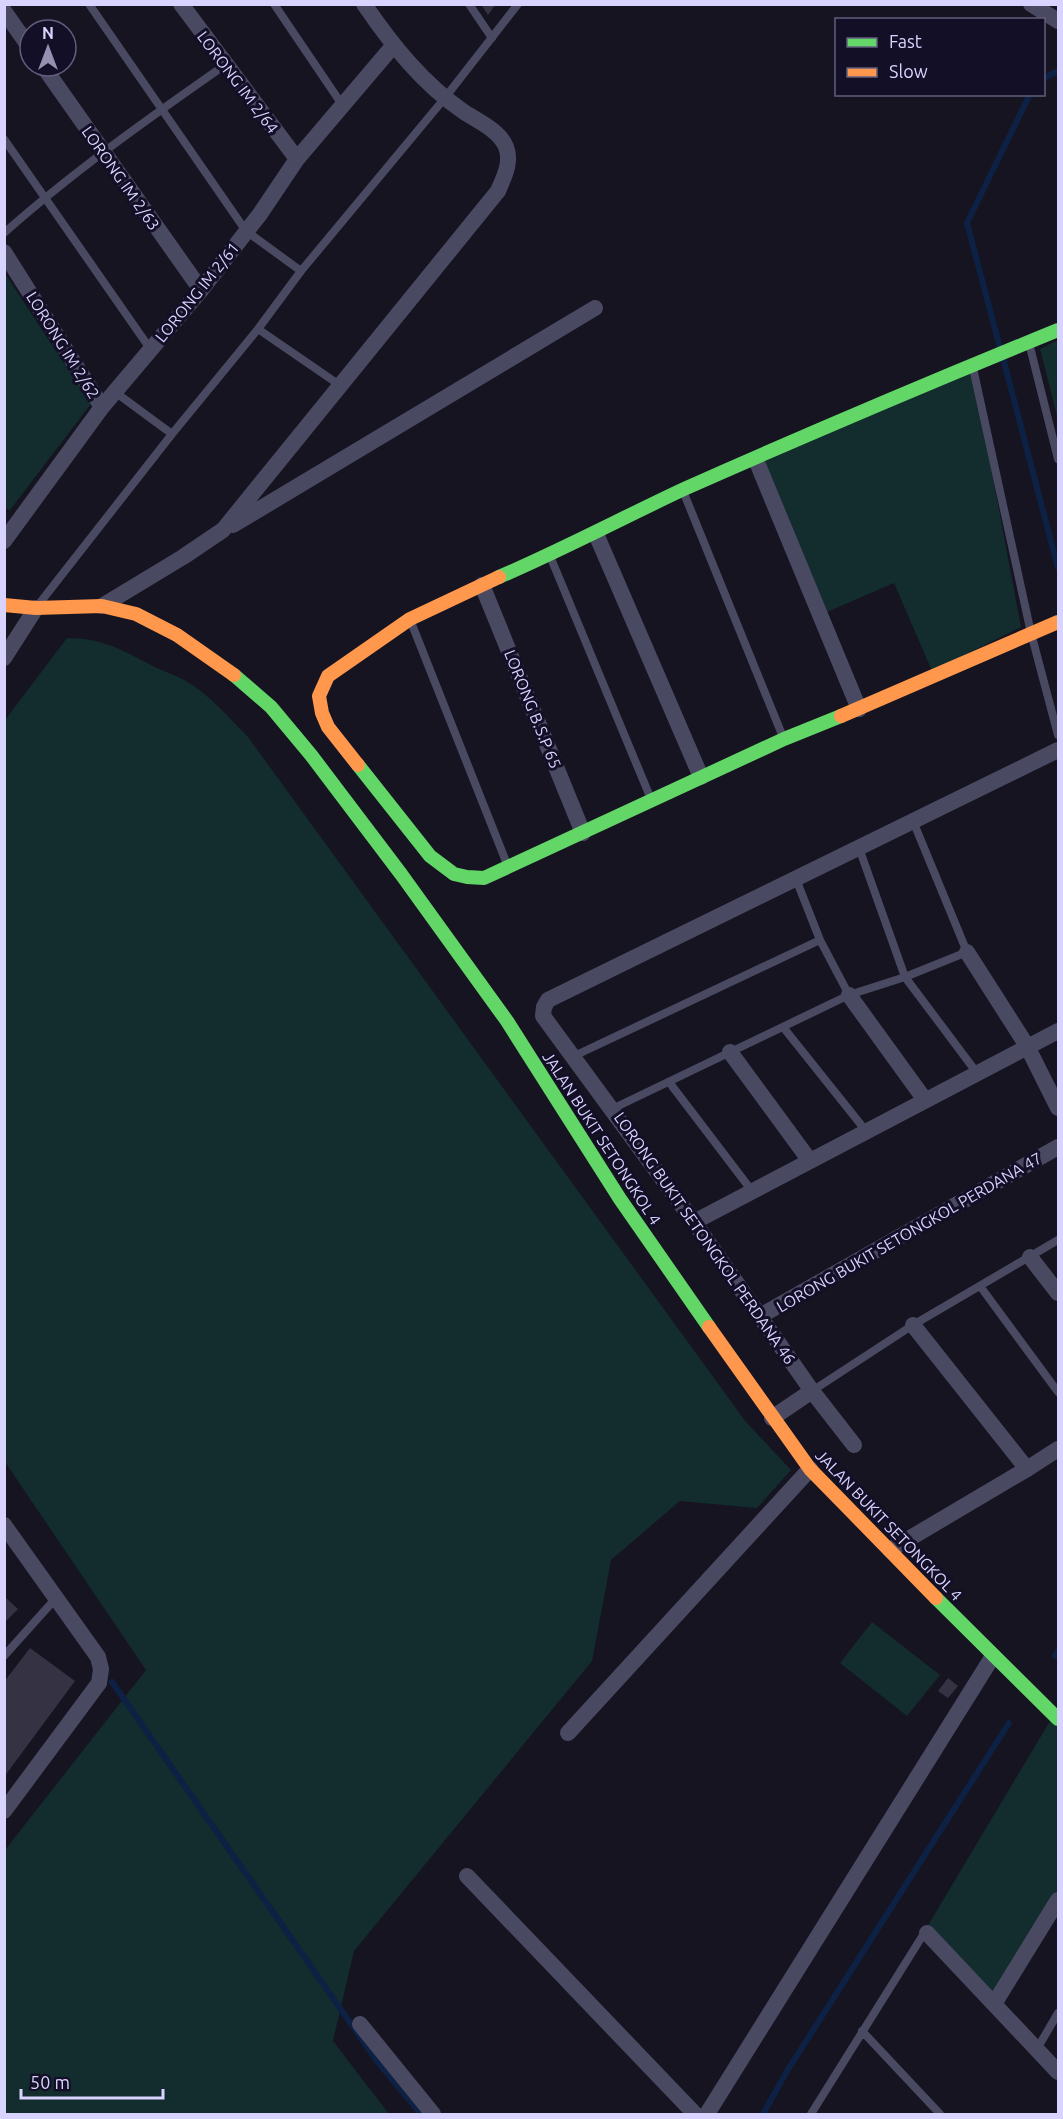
<svg xmlns="http://www.w3.org/2000/svg" width="1063" height="2119" font-family="Ubuntu,sans-serif">
	<style>
		.green { fill: #132c2d }
		.lines { fill: none; stroke-linecap: round; stroke-linejoin: round }
		.stream { stroke: #0d2144; stroke-width: 6 }
		.building { fill: #343243 }
		.lane { stroke: #4a4962; stroke-width: 8 }
		.street { stroke: #4a4962; stroke-width: 16 }
		.fast { stroke: #63d668; stroke-width: 14 }
		.slow { stroke: #ff974d; stroke-width: 14 }
		.labels { text-anchor: middle; dominant-baseline: central; stroke-width: 6; stroke-linejoin: round; paint-order: stroke }
		.street-label { font-size: 16px; fill: #d9d4ff; stroke: #130f26 }
	</style>
	<rect width="100%" height="100%" fill="#161421"/>
	<path class="green" d="M4,272L91,404L10,510L4,508Z
		M1058,340V420L1040,349Z
		M972,365L1021,627L932,671L894,583L820,615L756,460Z
		M67,638C103,638 122,650 153,666C164,672 176,675 186,681C210,695 229,718 248,737L746,1422L791,1470L757,1508L680,1501L611,1560L592,1661L354,1951L333,2041L389,2114H5V1850L146,1670L5,1462V720Z
		M872,1622L940,1675L907,1716L840,1663Z
		M1056,1711L1058,1714V1894L993,1998L927,1927Z"/>
	<g class="lines">
		<path class="stream" d="M1044,78L1058,71
			M1000,348L967,223L1030,94
			M1003,358L1058,568
			M1055,1656L1058,1651
			M112,1682L377,2061L421,2114
			M763,2114L787,2071L1009,1723"/>
	</g>
	<path class="building" d="M481,4H496L488,15Z
		M4,1596L18,1609L4,1623Z
		M30,1648L75,1681L4,1777V1682Z
		M948,1678L958,1686L948,1698L938,1691Z"/>
	<g class="lines">
		<path class="lane" d="M89,4L246,231L301,271
			M274,4L343,106
			M469,4L492,38
			M4,139L151,350
			M4,233C74,171 149,118 225,65
			M258,329L341,386
			M1029,343L1058,459
			M973,368L1031,633L1058,735
			M115,392L172,434
			M683,491L783,737
			M550,556L651,799
			M39,604L172,434L258,329L301,271L444,99L518,4
			M411,622L507,864
			M859,848L905,977L977,1073
			M796,879L820,940L849,995
			M783,1027L866,1131
			M572,1057L820,940
			M669,1082L752,1191
			M612,1109L849,995L905,977L967,952L913,821
			M980,1286L1058,1392
			M812,1391L913,1325L1058,1240
			M4,1656L56,1598
			M862,2031L940,2114
			M1037,2049L1058,2013
			M811,2114L923,1935L927,1933"/>
		<path class="street" d="M181,4L297,159
			M1031,4L1058,21
			M4,11L30,48
			M43,66L201,290
			M4,252L102,407
			M756,460L859,709
			M233,525L595,308
			M596,534L701,777
			M4,541L102,407L201,290L260,214L297,159L393,46
			M482,585L583,833
			M102,606L183,557L223,530L498,191C504,177 512,162 506,147C500,131 478,121 464,112C423,84 392,45 364,4
			M4,658L36,608
			M967,952L1027,1046L1058,1108
			M849,995L925,1100
			M730,1052L810,1161
			M694,1222L1058,1031
			M1030,1257L1058,1293
			M760,1316L1058,1147
			M913,1325L1027,1469
			M772,1418L812,1391
			M854,1445L812,1391L694,1222L543,1016L544,1007L548,1000L1058,750
			M4,1525L98,1657L101,1669L99,1683L4,1811
			M890,1550L1027,1469L1058,1449
			M568,1733L810,1469
			M467,1876L695,2114
			M927,1933L1058,2072
			M994,2004L1058,1900
			M360,2024L433,2114
			M707,2114L993,1656"/>
		<path class="fast" d="M499,577C562,550 622,518 684,489C808,434 933,381 1058,330
			M234,675L271,707L311,755L401,874L507,1021L620,1199L709,1327
			M358,765L430,856L454,874L467,877L484,878L784,739L841,716
			M936,1598L1058,1719"/>
		<path class="slow" d="M4,605L36,608L102,606L136,614L177,635L234,675
			M841,716L1058,622
			M358,765L328,727L322,713L319,696L328,676L410,619L499,577
			M709,1327L810,1469L936,1598"/>
	</g>
	<g class="labels">
		<g class="street-label">
			<text transform="translate(238 82) rotate(53)">LORONG IM 2/64</text>
			<text transform="translate(121 178) rotate(55)">LORONG IM 2/63</text>
			<text transform="translate(197 292) rotate(-51)">LORONG IM 2/61</text>
			<text transform="translate(63 345) rotate(58)">LORONG IM 2/62</text>
			<text transform="translate(533 709) rotate(68)">LORONG B.S.P 65</text>
			<text transform="translate(602 1138) rotate(57)">JALAN BUKIT SETONGKOL 4</text>
			<text transform="translate(909 1232) rotate(-30)">LORONG BUKIT SETONGKOL PERDANA 47</text>
			<text transform="translate(705 1238) rotate(55)">LORONG BUKIT SETONGKOL PERDANA 46</text>
			<text transform="translate(889 1525) rotate(46)">JALAN BUKIT SETONGKOL 4</text>
		</g>
	</g>
	<rect width="1063" height="2119" fill="none" stroke="#d9d4ff" stroke-width="12"/>
	<rect x="835" y="18" width="210" height="78" fill="#130f26" stroke="#625e7d" stroke-width="1.5"/>
	<rect x="847" y="38" width="30" height="9" fill="#63d668" stroke="#625e7d" stroke-width="1.5"/>
	<text x="889" y="48" font-size="18" fill="#d9d4ff">Fast</text>
	<rect x="847" y="68" width="30" height="9" fill="#ff974d" stroke="#625e7d" stroke-width="1.5"/>
	<text x="889" y="78" font-size="18" fill="#d9d4ff">Slow</text>
	<g transform="translate(48 48)"><circle r="28" fill="#130f26" stroke="#625e7d" stroke-width="1.5"/>
	<path d="M0-4.5L10 22L0 15L-10 22Z" fill="#9591b1"/>
	<text y="-9" font-size="16" font-weight="bold" text-anchor="middle" fill="#d9d4ff">N</text>
	</g>
	<path d="M21 2089v9h142v-9" fill="none" stroke="#d9d4ff" stroke-width="3"/>
	<text x="30" y="2089" font-size="18" fill="#d9d4ff" stroke="#130f26" stroke-width="4.5" paint-order="stroke">50 m</text>
</svg>
